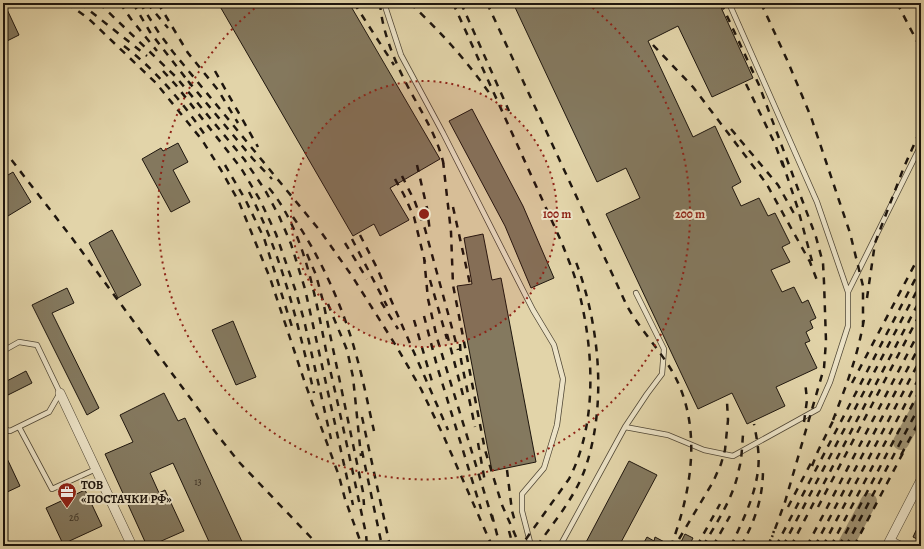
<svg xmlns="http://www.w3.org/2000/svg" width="924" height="549" font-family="Alegreya,serif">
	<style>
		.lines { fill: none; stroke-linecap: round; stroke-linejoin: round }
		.river { stroke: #9f9374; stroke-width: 16 }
		.building { fill: #84795f; stroke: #1e160e }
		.service-casing { stroke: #4f4635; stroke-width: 6 }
		.minor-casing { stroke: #4f4635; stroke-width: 10 }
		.service { stroke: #ece3c7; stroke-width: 4.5 }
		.minor { stroke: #ece3c7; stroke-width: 9 }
		.rail { stroke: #1e160e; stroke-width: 2.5; stroke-dasharray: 7 7; stroke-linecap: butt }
		.ring { fill: none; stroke: #8f2418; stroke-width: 2; stroke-dasharray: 2 4 }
		.labels { text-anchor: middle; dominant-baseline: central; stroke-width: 4; stroke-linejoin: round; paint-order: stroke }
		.number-label { font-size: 10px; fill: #382f22 }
		.poi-label { font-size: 12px; font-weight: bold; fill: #1e160e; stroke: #ece3c7; text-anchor: start }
		.centre { fill: #8f2418; stroke: #ece3c7; stroke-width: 2 }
		.ring-label { font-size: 12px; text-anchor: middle; font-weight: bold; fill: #8f2418; stroke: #ece3c7; stroke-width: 4; stroke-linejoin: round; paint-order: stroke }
	</style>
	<rect width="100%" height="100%" fill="#e2d4a9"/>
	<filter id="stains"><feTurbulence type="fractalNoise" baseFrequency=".005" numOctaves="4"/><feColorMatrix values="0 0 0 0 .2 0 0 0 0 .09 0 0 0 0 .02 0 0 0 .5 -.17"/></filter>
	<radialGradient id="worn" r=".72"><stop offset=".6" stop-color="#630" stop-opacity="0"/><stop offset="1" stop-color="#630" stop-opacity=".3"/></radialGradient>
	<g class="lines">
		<path class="river" d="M901,442L921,406
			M845,546L869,501"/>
	</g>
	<path class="building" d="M3,3H4L19,35L3,43Z
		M218,3H349L440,159L390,188L409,220L380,236L374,224L353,236Z
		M513,3H719L753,78L712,97L678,26L648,41L693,137L715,126L741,182L732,187L741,206L759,198L768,216L775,213L790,243L782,247L790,262L771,270L782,292L794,287L802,303L808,300L816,318L810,321L813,328L806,332L810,341L805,343L817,368L776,387L785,406L747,424L732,393L698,409L606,214L640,198L626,168L597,182Z
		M472,109L523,206L554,278L531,288L505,226L449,121Z
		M178,143L188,162L173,170L190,202L171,212L142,159L161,148L163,151Z
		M13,172L31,202L3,219V178Z
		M112,230L141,285L118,298L89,243Z
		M483,234L492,280L501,278L536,462L492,471L457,286L472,284L464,238Z
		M67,288L74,303L52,313L99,408L87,415L32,305Z
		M233,321L256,377L236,385L212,330Z
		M26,371L32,383L8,395L3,383Z
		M164,393L178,421L185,418L244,546H211L173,463L150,473L159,493L165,490L184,531L150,546H147L105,454L133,442L120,415Z
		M3,450L20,486L3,494Z
		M629,461L657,475L619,546H584Z
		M85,490L102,526L63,544L46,508Z
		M921,520V541L913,537Z
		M685,534L693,538L689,546H679Z
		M647,537L654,541L655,537L672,546H642Z"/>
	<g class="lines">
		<g class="service-casing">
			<path id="service" d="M384,3L401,55L443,133L533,310L554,345L563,379L557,425L544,468L522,494V511L531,546
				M848,292L921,145
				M3,351L19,342L37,345L60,393L49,412L10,431L3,429
				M19,427L52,489L96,469
				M625,427L668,435L704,450L733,456L818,409L830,382L848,326V292L817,202L729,3
				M560,546L625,427L647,394L662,374L664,349L636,293"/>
		</g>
		<g class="minor-casing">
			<path id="minor" d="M60,393L132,546
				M890,541L900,546
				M887,546L921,480"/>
		</g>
		<use href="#service" class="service"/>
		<use href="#minor" class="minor"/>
		<path class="rail" d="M67,3L89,19L156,83L202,140L221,170L239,202L270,278L305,383L339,476L345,499L362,546
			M80,3L147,56
			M99,3L176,77L244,159L265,190L279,216L291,244L305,289L353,505
			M120,3L131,19L157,51
			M133,3L150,32L191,85
			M140,3L159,33L173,52L321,232L352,276L398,349L421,389L444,437L492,546
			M147,3L168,28
			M158,3L188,53L218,90L238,123
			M354,3L394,65
			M380,3C382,32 395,62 408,87C422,113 438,137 444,166
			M410,3C440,31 469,63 492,97
			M453,3L561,241C568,259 576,277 580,296C594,354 597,425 569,479L521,546
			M461,3L509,111
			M487,3L627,306C640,329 659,349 672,371C703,425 692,490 671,546
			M721,3L759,85L816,237L823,263L824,282L826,341L824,368L785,502L772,537
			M761,3L788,62L811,117L850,233L863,286V325
			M897,3L921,49
			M653,45L693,87L766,183L810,262L818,283
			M124,46C157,71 184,104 207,138
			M163,71L175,84L241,168L260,200L276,234L295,289L304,320L331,439
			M215,71L258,147
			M188,81L253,159L272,179
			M746,84L775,144L783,166
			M731,129L778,185L796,217
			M3,149L72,238L219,437L239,462L319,546
			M443,161L451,232L453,285L485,450L502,505L520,546
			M782,161L798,209L812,261
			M225,165L245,199L264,238L293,330
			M417,165L427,208L430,232
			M402,176L415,202L425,229L458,350
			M395,179L404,195L414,217L425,262
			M269,188C307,233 317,308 329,365C342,421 354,478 366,534L367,546
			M249,192C282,255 298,324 314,393
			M453,207L470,284
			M293,217C319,254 343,307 355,351C363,378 368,405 374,431
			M360,235L377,268L448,430
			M352,239L387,306
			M345,243L367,279
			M307,254L316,275L323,301L363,492L364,505
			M424,257L428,299L437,338L493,521
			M430,280L447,339
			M867,298L875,243L904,167L921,129
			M381,302L398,329
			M328,304L347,350L353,377L361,456
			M424,316L437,366L481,509
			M414,320L433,385
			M447,334L464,399
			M460,344L461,360L475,427
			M852,383L916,262
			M362,417L390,546
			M833,420C846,386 858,356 864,319
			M804,422L807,400L805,381
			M478,443L485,482
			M362,451L382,546
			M901,455L921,418
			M812,466L818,451L836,415
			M507,470L512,511L516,525
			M788,507L812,461
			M818,507L921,312
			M492,515L500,546
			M509,531L513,546
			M679,539L713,482L721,464L725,450L728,420L727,402
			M537,546C554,522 575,497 585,469C608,403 599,320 574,257
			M697,546L720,504
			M703,546C717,522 734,497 739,469C742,458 742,446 743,435
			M713,546L730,516
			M731,546C742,522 755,497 758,470C760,455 757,439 754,424
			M741,546C755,521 763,498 763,469
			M768,546L774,531
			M776,546L921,268
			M783,546L921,283
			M791,546L921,298
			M807,546L921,328
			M815,546L921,343
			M823,546L921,358
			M831,546L921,374
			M839,546L921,388
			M846,546L921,403
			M854,546L904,451"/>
	</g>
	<circle cx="424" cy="214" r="133" fill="#8f2418" fill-opacity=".12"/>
	<g class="ring">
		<circle cx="424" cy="214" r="133"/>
		<path d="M588 4A266 266 0 1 1 260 4"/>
	</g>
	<defs>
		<g id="office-pin" transform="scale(1)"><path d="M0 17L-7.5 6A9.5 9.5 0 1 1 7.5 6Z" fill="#8f2418" stroke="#ece3c7"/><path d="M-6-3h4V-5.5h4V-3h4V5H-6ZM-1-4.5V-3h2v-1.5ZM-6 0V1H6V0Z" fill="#fff"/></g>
	</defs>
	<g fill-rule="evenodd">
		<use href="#office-pin" x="67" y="492"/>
	</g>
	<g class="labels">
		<g class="number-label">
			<text x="198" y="481">13</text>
			<text x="74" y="517">2б</text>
		</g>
		<g class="poi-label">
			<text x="81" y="485">ТОВ<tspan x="81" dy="14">«ПОСТАЧКИ РФ»</tspan></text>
		</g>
	</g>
	<circle cx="424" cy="214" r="6" class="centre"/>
	<g class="ring-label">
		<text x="557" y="218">100 m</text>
		<text x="690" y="218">200 m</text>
	</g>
	<rect width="924" height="549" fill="none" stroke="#e2d4a9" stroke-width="16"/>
	<rect x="4" y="4" width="916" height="541" fill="none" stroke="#1e160e" stroke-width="2"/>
	<rect x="8" y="8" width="908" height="533" fill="none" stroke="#1e160e"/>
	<rect width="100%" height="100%" filter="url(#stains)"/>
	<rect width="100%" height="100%" fill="url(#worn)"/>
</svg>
